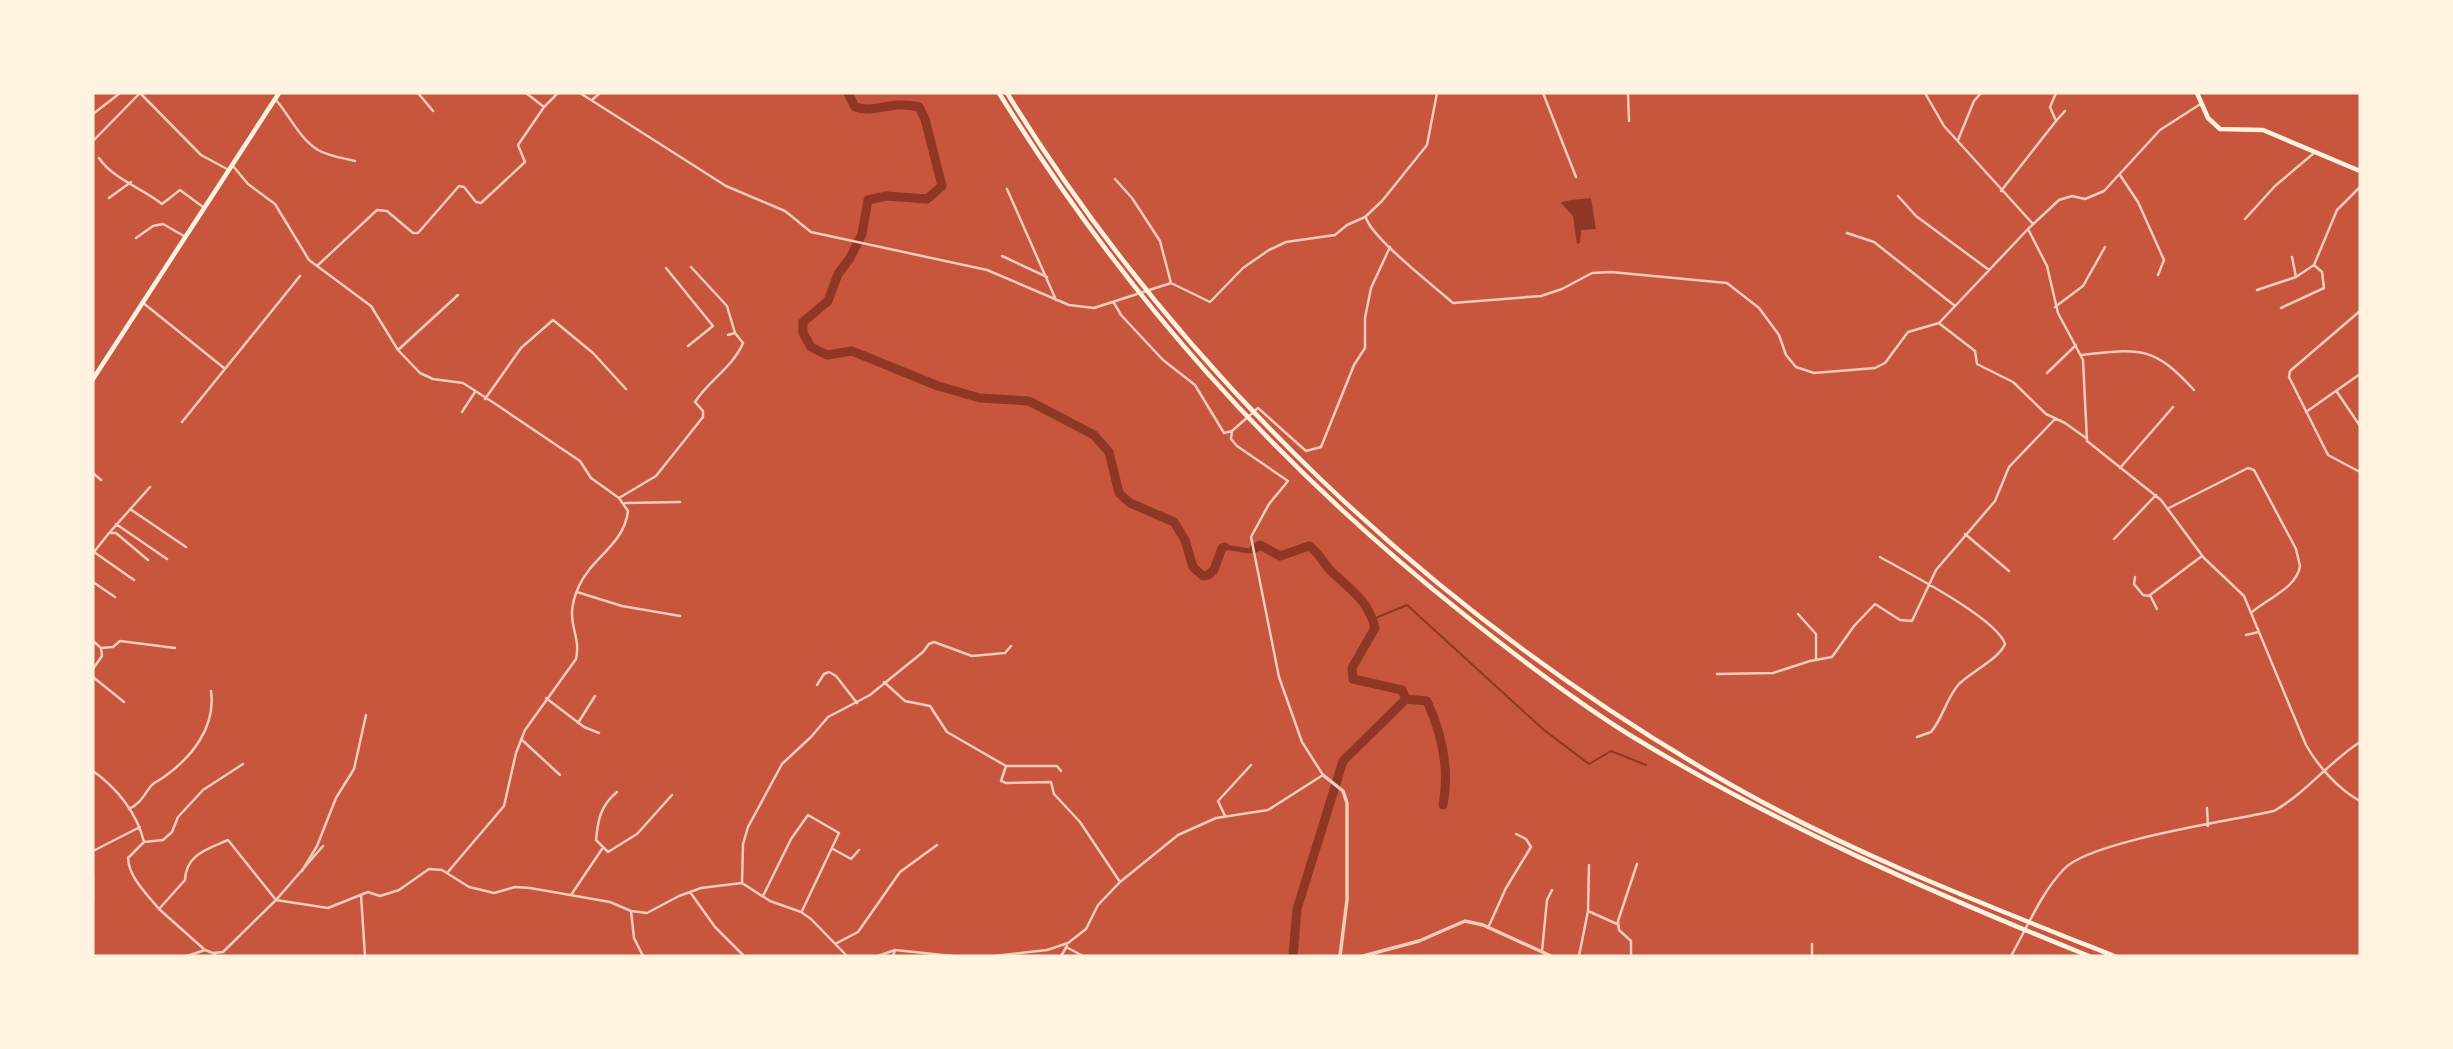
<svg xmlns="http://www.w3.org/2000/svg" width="2453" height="1049" font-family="'Noto Sans',sans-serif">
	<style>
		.water { fill: #8f3625 }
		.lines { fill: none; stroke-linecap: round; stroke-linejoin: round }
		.stream { stroke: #8f3625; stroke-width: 2 }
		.canal { stroke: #8f3625; stroke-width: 5 }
		.river { stroke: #8f3625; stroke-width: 9 }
		.minor { stroke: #f1ccb7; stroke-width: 2.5 }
		.tertiary { stroke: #f1ccb7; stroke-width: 3.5 }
		.primary { stroke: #fff3e0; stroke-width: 4.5 }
		.motorway { stroke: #fff3e0; stroke-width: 4.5 }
	</style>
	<rect width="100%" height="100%" fill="#c8553d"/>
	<path class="water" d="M1591,198L1596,229L1581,230L1580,243L1577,244L1573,216L1561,203C1564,200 1584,199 1591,198Z"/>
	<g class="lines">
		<path class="stream" d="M1373,619L1407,605L1544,730L1589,764L1611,751L1646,765"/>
		<path class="canal" d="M1225,547L1249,551"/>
		<path class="river" d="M848,93L855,107C877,114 889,100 919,107L925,119L942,186L927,199L886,196L868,200L862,234L850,258L838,274L828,301L803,322V333L811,347L827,355L852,351L938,386L980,398L1029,401L1094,435L1109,452L1119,493L1130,503L1174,522L1185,540L1193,567L1203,576L1208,575L1214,570L1222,548L1225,547
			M1254,549L1260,545L1280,556L1309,546C1320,553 1322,562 1331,571C1351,590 1368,600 1375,628L1352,668L1353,679L1402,690L1406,699L1343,761L1297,909L1293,956
			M1406,699L1427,701C1442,734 1450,769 1443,805"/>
		<path class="minor" d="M418,93L433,111
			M526,93L544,107L558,93
			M580,93L726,186L785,211L811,232L987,270L1069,305L1094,308L1171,283L1210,302L1243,268L1269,250L1286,242L1335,235L1347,225L1365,217L1382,201L1427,145L1437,93
			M1543,93L1576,177
			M1628,93L1629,121
			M1925,93L1944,126L2033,224
			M2056,93L2050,107L2056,121L2065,111
			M593,99L600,93
			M276,100C290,116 299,138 318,150C328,156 343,158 355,161
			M2202,103L2160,130L2104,191L2085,199L2072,196L2059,200L2028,229L2047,266L2058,313L2083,360L2087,441L2161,500L2204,558L2244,596L2306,745C2318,766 2338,789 2360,801
			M93,114L120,93
			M1958,140L1974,101L1981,93
			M93,141L140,93L201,155L227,169
			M99,158C113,179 142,188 162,204L180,190L203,207
			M233,166L248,184L275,204L309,260L371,306L398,350L420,373L433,379L463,383L494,403L580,461L591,478L619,498L628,511C624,545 592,557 579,586C562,623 582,632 576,659L525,730L516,753L504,806L447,873
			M2120,175L2138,202L2164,260L2158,275
			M1115,179L1132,198L1160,241L1171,283
			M1007,189L1056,300
			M2001,191L2056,121
			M1898,196L1916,216L1989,270
			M109,198L131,182
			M1366,218C1373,239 1434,286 1453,303L1541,296L1562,289L1592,273L1611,272L1727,283L1759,308L1779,335L1786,355L1796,367L1814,373L1875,368L1885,363L1908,332L1939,323L2028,229
			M2245,219L2275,186L2314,153
			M1847,233L1874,242L1955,306
			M136,238L153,226L163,224L184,236
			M1002,256L1047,277
			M2292,257L2296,277
			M317,266L377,210L387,211L413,233H418L459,186L464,187L476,202L481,203L525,162L518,145L544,107
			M691,267L727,306L735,333
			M666,268L713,326L688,346
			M2257,290L2296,277L2314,265L2337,210L2360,187
			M142,302L224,368
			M1114,303L1121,315L1163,360L1195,385L1224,433L1232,431L1258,408L1306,451L1321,447L1354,365L1365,348V318L1371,288L1390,247
			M2055,307L2083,286L2105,247
			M2281,308L2324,288L2322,272L2314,265
			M2360,311L2290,371L2289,377L2328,455L2360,472
			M1940,324L1975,351L1977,364L2013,382L2046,414L2065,423L2086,438
			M398,350L458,295
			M2081,355C2139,349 2152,344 2194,390
			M2047,373L2076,345
			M2337,392L2360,426
			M485,399L521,348L553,320L593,353L626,389
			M462,412L475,392
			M2306,412L2360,374
			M182,422L300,276
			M2120,468L2173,407
			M93,473L101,480
			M619,498L656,476L703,417V411L695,402C708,381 733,367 743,343L735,333L728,335
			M625,503L680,502
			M2169,508L2248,468L2254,470L2296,549L2300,566C2297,588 2266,599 2251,613
			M130,509L186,547
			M116,524L167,559
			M110,532L150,487
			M1965,534L2009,571
			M2114,539L2156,495
			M94,552L109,533H116L148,560
			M94,552L134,580
			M1880,557C1906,572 1997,618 2005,644C1999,659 1972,671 1959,684C1947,697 1943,718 1931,732L1917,737
			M2135,577L2134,584L2143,595L2150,596
			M93,582L115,597
			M577,592L622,606L680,616
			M2157,609L2150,595L2202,556
			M1798,614L1816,634V660
			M2246,635L2259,632
			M93,641L101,648L113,647L120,641L175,648
			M93,669L102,656L101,648
			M1717,674L1773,673L1810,661L1832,657L1854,626L1875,604L1900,620L1912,621L1936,570L1995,501L2009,467L2055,419
			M93,677L124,702
			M884,682L905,701L930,706L947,732L1006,766H1057L1061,771
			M817,685L824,674L829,672L836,676L857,703
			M546,698L584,727L599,733
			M578,723L595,696
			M521,739L560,775
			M1006,766L1001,781L1006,783L1051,782L1054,794L1080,822L1120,882
			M93,771C117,788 137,813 144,842L128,858C129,878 147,894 159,909L185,880C186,854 208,849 228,840L276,900L328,908L368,892L380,896L399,890L429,869L442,870L469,887L494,893L515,887L530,888L610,902L631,911L647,913L679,896L701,888L742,883L770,901L801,912L811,919L847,956
			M617,792C600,806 598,820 596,840L608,852L637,834L672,795
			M2207,808L2208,826
			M129,809C142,802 143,796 151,786C154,782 160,780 164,777C192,757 216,727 211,691
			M1225,816L1218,801L1251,765
			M144,842L163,840L172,832L178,817L203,790L243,764
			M833,849L851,859L859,850
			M93,851L140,827
			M302,871L317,846L336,798L354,769L366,715
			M93,875V901
			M742,883L743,844L748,827L782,764L811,737L828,717L870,695L923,652L929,644L934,642L972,656L1005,653L1011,646
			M690,892L715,927L744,956
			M361,895L365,956
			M571,895L602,849
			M763,896L791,839L808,815L839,833L802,911
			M159,909L205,950L213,953
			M631,911L634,938L643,956
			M1588,911L1617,924
			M1488,928L1506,888L1531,847L1526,839L1516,834
			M835,944L858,932L900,872L937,845
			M1066,947L1083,956
			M1542,951L1547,900L1552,890
			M187,956L205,950
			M216,956L213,953L223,952L276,900L323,846
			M878,956L895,950
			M893,956L895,950L953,956
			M994,956L1047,950L1068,943L1086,929L1098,905L1120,882L1178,835L1216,818L1268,810L1323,775L1302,742L1279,677L1251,537L1269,504L1288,481L1237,446L1231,439L1232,431
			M1061,956L1067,946
			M1579,956L1588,911L1589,865
			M1631,956V941L1619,930L1618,921L1637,864
			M1812,956V944
			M2011,956C2027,928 2041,893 2064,869C2090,841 2230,821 2274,811C2307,792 2329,762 2360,742"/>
		<path class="tertiary" d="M1323,775L1343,791L1347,803V900L1340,956
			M1363,956L1419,941L1465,921L1483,925L1551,956"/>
		<path class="primary" d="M2197,93L2208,118L2220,129L2263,130L2360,171
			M93,379L279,93"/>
		<path class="motorway" d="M999,93C1124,295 1275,464 1461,612C1516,656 1573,700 1633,737C1778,825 1932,893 2089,956
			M1007,93C1181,375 1429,609 1714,775C1840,849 1978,902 2114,956"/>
	</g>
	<rect width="2453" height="1049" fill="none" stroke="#fff3e0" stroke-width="189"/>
</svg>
